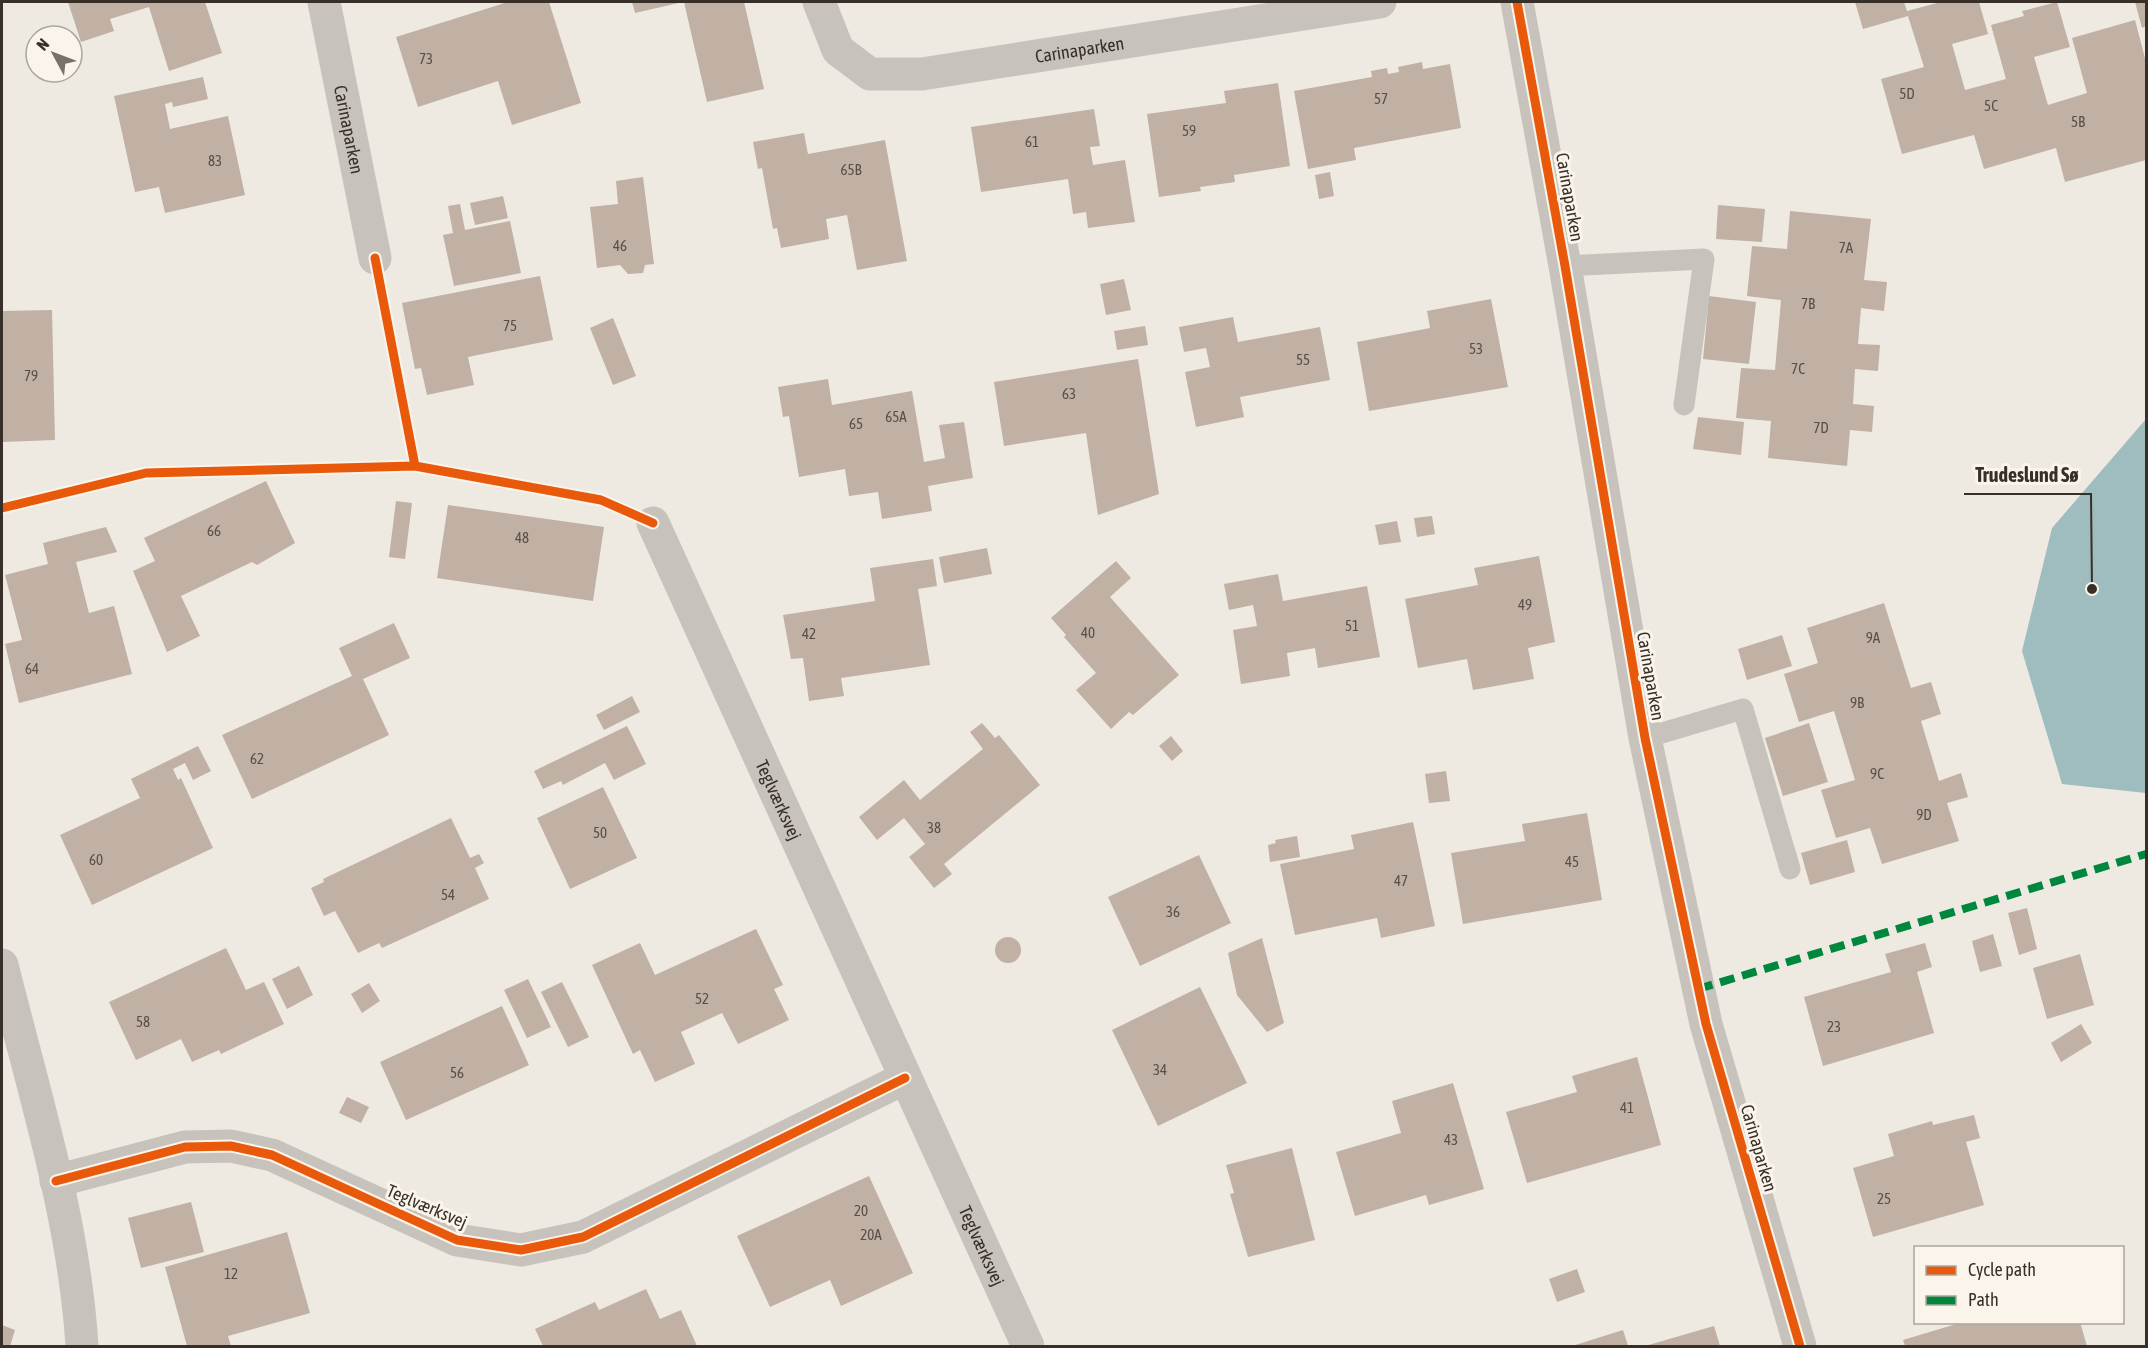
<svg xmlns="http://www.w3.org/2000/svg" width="2148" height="1348" font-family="'Asap Condensed',sans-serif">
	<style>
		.water { fill: #9fbcbe }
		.building { fill: #c1b0a4 }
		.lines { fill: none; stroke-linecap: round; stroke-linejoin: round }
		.lane { stroke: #c7c2bc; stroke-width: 21 }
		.street { stroke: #c7c2bc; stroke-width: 33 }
		.quiet { stroke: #00873e; stroke-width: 8; stroke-dasharray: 15 8; stroke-linecap: butt }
		.cycleway-casing { stroke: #faf4ea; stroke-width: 13 }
		.cycleway { stroke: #e8590c; stroke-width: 9 }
		.labels { text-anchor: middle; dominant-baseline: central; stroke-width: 6; stroke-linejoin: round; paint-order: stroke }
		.number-label { font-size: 15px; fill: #5a4f48 }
		.street-label { font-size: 18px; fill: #382f29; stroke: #faf4ea }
		.leader { fill: none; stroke: #382f29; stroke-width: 2 }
		.callout-dot { fill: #382f29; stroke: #faf4ea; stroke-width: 2 }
		.callout-label { font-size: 20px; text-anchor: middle; font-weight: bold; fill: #382f29; stroke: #faf4ea; stroke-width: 6; stroke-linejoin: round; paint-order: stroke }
	</style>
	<rect width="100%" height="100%" fill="#eeeae2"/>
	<path class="water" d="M2146,419V793L2062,784L2022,651L2052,528Z"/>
	<path class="building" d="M68,2H205L222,53L169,71L149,7L110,19L114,31L81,42Z
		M508,2H549L581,103L512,125L498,81L418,107L396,37Z
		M632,2H683L635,13Z
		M684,2H744L764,89L707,102Z
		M1855,2H1904L1907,11L1941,2H1979L1988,34L1952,44L1965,90L2006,79L1991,25L2024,16L2022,11L2057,2L2070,47L2034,57L2048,105L2087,93L2072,38L2135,20L2146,62V160L2065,182L2056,148L1984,169L1974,135L1902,154L1881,79L1924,67L1908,16L1863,29Z
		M2135,2H2146V26L2142,28Z
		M1422,62L1423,69L1450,64L1461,128L1354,148L1356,160L1308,169L1294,91L1372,77L1371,71L1387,68L1388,74L1399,72L1398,67Z
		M203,77L208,99L173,107L172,102L165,104L170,129L228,116L245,195L165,213L159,187L135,192L114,96Z
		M1278,83L1290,166L1234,175L1235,182L1200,187L1201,191L1159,197L1147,114L1226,103L1224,91Z
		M1094,109L1100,146L1090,147L1093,165L1125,160L1135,222L1088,228L1086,212L1073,214L1068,179L981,192L971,127Z
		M804,133L808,154L885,140L907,261L857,270L847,215L826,219L829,239L781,248L777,228L773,229L762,168L758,169L753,142Z
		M1330,172L1334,196L1319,199L1315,175Z
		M643,177L654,264L645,265L643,273L628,274L620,265L597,268L590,207L618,204L616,181Z
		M503,196L508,218L475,225L470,203Z
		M460,204L465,230L510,221L521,273L454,286L443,235L453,233L448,206Z
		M1718,205L1765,209L1762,242L1716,239Z
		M1790,211L1871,219L1864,280L1887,282L1884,311L1861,308L1858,344L1880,345L1878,371L1855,369L1853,404L1874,406L1872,432L1850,430L1847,466L1768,458L1771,421L1736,418L1741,368L1775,370L1781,300L1747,296L1752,246L1787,249Z
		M540,276L553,340L468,357L474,385L427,395L421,368L415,369L402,303Z
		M1124,279L1131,310L1106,315L1100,284Z
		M1709,296L1756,302L1749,364L1703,359Z
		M1491,299L1508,387L1369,411L1357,342L1430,328L1427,311Z
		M52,310L55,440L2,442V311Z
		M1233,317L1238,342L1320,327L1330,380L1240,397L1244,417L1196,427L1185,372L1210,367L1206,348L1184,352L1179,327Z
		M613,318L636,376L613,385L590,328Z
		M1145,326L1148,345L1117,350L1114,331Z
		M1138,359L1159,494L1098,515L1086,433L1004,446L994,382Z
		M828,379L832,405L912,391L924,462L945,458L939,425L964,422L973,478L928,486L932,511L882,519L878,492L849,496L845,469L799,477L789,416L783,417L778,387Z
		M1698,417L1744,422L1741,455L1693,449Z
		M266,481L295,543L257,565L252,562L181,596L200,636L167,652L133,571L155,561L144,538Z
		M396,501L412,503L405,559L389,557Z
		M448,505L604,527L593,601L437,578Z
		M1432,516L1435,534L1417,537L1414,518Z
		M1397,521L1401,542L1379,545L1375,525Z
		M106,527L117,552L76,562L89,613L114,606L132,674L19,703L5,644L22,640L5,575L48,564L43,543Z
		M987,548L992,574L944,583L939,557Z
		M1539,556L1555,642L1528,648L1534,679L1473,690L1467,659L1418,668L1405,599L1478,585L1474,568Z
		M933,559L937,586L918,589L930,665L841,678L844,696L809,701L803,658L791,659L783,615L875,601L870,568Z
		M1116,561L1131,578L1110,597L1179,675L1133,715L1129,712L1111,729L1076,690L1096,673L1064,637L1066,635L1051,618Z
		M1278,574L1283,601L1367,586L1380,657L1318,668L1315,648L1287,653L1290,676L1241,684L1233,630L1257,626L1253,605L1229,610L1224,584Z
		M1884,603L1911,688L1931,682L1941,714L1921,721L1939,781L1961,773L1968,797L1947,803L1959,841L1882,864L1870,828L1836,838L1821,790L1855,780L1834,711L1799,722L1784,674L1818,663L1807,628Z
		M394,623L410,658L363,679L389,735L252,799L222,735L352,676L339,648Z
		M1782,635L1792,666L1747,680L1738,649Z
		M632,696L640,712L604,730L596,715Z
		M982,723L995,738L999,735L1040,785L944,864L952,874L934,888L909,857L925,844L904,818L877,840L859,817L904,780L920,800L983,749L970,732Z
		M1809,723L1828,782L1783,796L1765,738Z
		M627,726L646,764L614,780L605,763L563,785L561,781L543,789L534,771Z
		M1171,736L1183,751L1172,761L1159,746Z
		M198,746L211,771L193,780L185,763L173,769L178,780L181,778L213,848L92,905L60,835L140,798L131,779Z
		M1446,771L1450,801L1429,803L1425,774Z
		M603,787L637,858L570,889L537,818Z
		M1587,813L1602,900L1463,924L1451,853L1525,841L1522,824Z
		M451,818L470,858L479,854L484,863L475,868L489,899L382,948L379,943L358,953L335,911L324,916L311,888L324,882L323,879Z
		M1413,822L1435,926L1381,938L1377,918L1295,935L1280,864L1354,849L1351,835Z
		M1297,836L1300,857L1270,862L1268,845L1276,843L1275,840Z
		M1847,840L1855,872L1810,885L1801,853Z
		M1199,855L1231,923L1140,966L1108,897Z
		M2027,908L2037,949L2019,955L2008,913Z
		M756,929L783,985L774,989L789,1020L738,1044L722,1013L681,1032L695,1064L655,1082L640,1050L633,1054L592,965L640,943L655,975Z
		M1993,934L2002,966L1980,972L1972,941Z
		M995 950a13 13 0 1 1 26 0a13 13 0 1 1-26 0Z
		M1262,938L1284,1023L1267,1032L1237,995L1228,953Z
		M1925,943L1932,967L1917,972L1934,1033L1823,1066L1804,997L1891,972L1885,954Z
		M226,948L246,990L264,982L284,1024L221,1054L219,1050L192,1062L181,1039L136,1060L109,1002Z
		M2080,954L2094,1005L2047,1019L2033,968Z
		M299,966L313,995L287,1009L272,979Z
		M528,979L551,1027L527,1038L504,990Z
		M562,982L589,1037L568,1047L541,992Z
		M369,983L380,1001L362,1013L351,994Z
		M1200,987L1247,1083L1158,1126L1112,1030Z
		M502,1006L529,1065L406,1120L380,1062Z
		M2081,1024L2092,1043L2061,1062L2051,1043Z
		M1637,1057L1661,1145L1527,1183L1506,1112L1577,1092L1572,1076Z
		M1453,1083L1484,1189L1429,1205L1426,1195L1355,1216L1336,1152L1401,1133L1392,1101Z
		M347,1097L369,1107L361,1123L339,1113Z
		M1974,1115L1980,1138L1966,1142L1984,1205L1873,1237L1853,1168L1894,1156L1888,1134L1932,1121L1933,1125Z
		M1292,1148L1315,1240L1248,1257L1230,1194L1234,1193L1226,1165Z
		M869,1176L913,1273L841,1306L830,1280L770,1307L737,1236Z
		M191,1202L204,1252L141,1268L128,1218Z
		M287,1232L310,1313L228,1336L231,1346H187L165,1267Z
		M1577,1269L1585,1292L1557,1302L1549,1279Z
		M646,1289L660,1319L681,1310L697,1346H543L535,1329L595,1302L599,1310Z
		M1963,1322H2080L2087,1346H1905L1903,1340Z
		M2,1325L15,1330L10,1346H2Z
		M1714,1326L1720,1346H1645Z
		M1623,1330L1628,1346H1572Z"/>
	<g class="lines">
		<path class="lane" d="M1565,266L1704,259L1684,405
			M1645,738L1743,709L1790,869"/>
		<g class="street">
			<path id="s1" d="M324,2L375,258"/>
			<path id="s2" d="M819,2L838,50L870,74H922L1380,2"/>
			<path d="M1517,2L1565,266L1645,738L1706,1024L1800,1346"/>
			<path id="s3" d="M653,523L1028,1346"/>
			<path d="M2,965C33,1090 74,1217 82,1346"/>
			<path d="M56,1181L185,1147L231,1146L272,1155L457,1240L521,1250L583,1237L905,1078"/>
		</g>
		<path class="quiet" d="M1698,989L2146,854"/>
		<g class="cycleway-casing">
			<path id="cycleway" d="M1517,2L1565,266L1645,738L1706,1024L1800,1346
				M375,258L415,466L601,500L653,523
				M2,508L146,473L415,466
				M56,1181L185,1147L231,1146L272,1155L457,1240L521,1250L583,1237L905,1078"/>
		</g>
		<use href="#cycleway" class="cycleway"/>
	</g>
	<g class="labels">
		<g class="number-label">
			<text x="426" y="58">73</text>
			<text x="1907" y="93">5D</text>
			<text x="1381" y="98">57</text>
			<text x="1991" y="105">5C</text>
			<text x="2078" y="121">5B</text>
			<text x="1189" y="130">59</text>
			<text x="1032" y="141">61</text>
			<text x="215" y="160">83</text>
			<text x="851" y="169">65B</text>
			<text x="620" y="245">46</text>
			<text x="1846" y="247">7A</text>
			<text x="1808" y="303">7B</text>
			<text x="510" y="325">75</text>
			<text x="1476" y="348">53</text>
			<text x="1303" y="359">55</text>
			<text x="1798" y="368">7C</text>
			<text x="31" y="375">79</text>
			<text x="1069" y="393">63</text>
			<text x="896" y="416">65A</text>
			<text x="856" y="423">65</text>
			<text x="1821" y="427">7D</text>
			<text x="214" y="530">66</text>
			<text x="522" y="537">48</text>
			<text x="1525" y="604">49</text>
			<text x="1352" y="625">51</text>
			<text x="1088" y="632">40</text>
			<text x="809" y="633">42</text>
			<text x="1873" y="637">9A</text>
			<text x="32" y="668">64</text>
			<text x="1857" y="702">9B</text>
			<text x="257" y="758">62</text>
			<text x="1877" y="773">9C</text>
			<text x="1924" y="814">9D</text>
			<text x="934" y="827">38</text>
			<text x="600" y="832">50</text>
			<text x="96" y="859">60</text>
			<text x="1572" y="861">45</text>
			<text x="1401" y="880">47</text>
			<text x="448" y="894">54</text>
			<text x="1173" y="911">36</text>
			<text x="702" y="998">52</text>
			<text x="143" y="1021">58</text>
			<text x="1834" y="1026">23</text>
			<text x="1160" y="1069">34</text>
			<text x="457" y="1072">56</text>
			<text x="1627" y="1107">41</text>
			<text x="1451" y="1139">43</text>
			<text x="1884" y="1198">25</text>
			<text x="861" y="1210">20</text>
			<text x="871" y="1234">20A</text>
			<text x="231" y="1273">12</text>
		</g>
		<g class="street-label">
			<text stroke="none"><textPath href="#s2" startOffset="303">Carinaparken</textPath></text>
			<text stroke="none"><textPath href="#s1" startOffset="130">Carinaparken</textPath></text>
			<text transform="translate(1570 197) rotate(80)">Carinaparken</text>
			<text transform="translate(1651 676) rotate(80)">Carinaparken</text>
			<text stroke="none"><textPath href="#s3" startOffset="304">Teglværksvej</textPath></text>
			<text transform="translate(1759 1148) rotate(74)">Carinaparken</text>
			<text transform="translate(427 1206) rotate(23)">Teglværksvej</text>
			<text stroke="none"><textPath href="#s3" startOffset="794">Teglværksvej</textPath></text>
		</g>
	</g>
	<path class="leader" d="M2092 589L2091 494H1964"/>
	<circle class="callout-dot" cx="2092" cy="589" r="6"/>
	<g class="callout-label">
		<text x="2027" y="482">Trudeslund Sø</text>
	</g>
	<rect width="2148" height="1348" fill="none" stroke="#382f29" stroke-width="6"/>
	<rect x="1914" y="1246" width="210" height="78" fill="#faf4ea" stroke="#aca59d" stroke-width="1.5"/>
	<rect x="1926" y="1266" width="30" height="9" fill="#e8590c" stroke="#aca59d" stroke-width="1.5"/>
	<text x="1968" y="1276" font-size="18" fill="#382f29">Cycle path</text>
	<rect x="1926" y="1296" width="30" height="9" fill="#00873e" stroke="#aca59d" stroke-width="1.5"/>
	<text x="1968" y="1306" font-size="18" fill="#382f29">Path</text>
	<g transform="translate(54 54) rotate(311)"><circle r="28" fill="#faf4ea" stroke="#aca59d" stroke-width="1.5"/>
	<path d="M0-4.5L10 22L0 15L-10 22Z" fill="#78706a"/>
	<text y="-9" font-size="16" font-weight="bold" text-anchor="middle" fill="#382f29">N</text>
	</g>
</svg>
